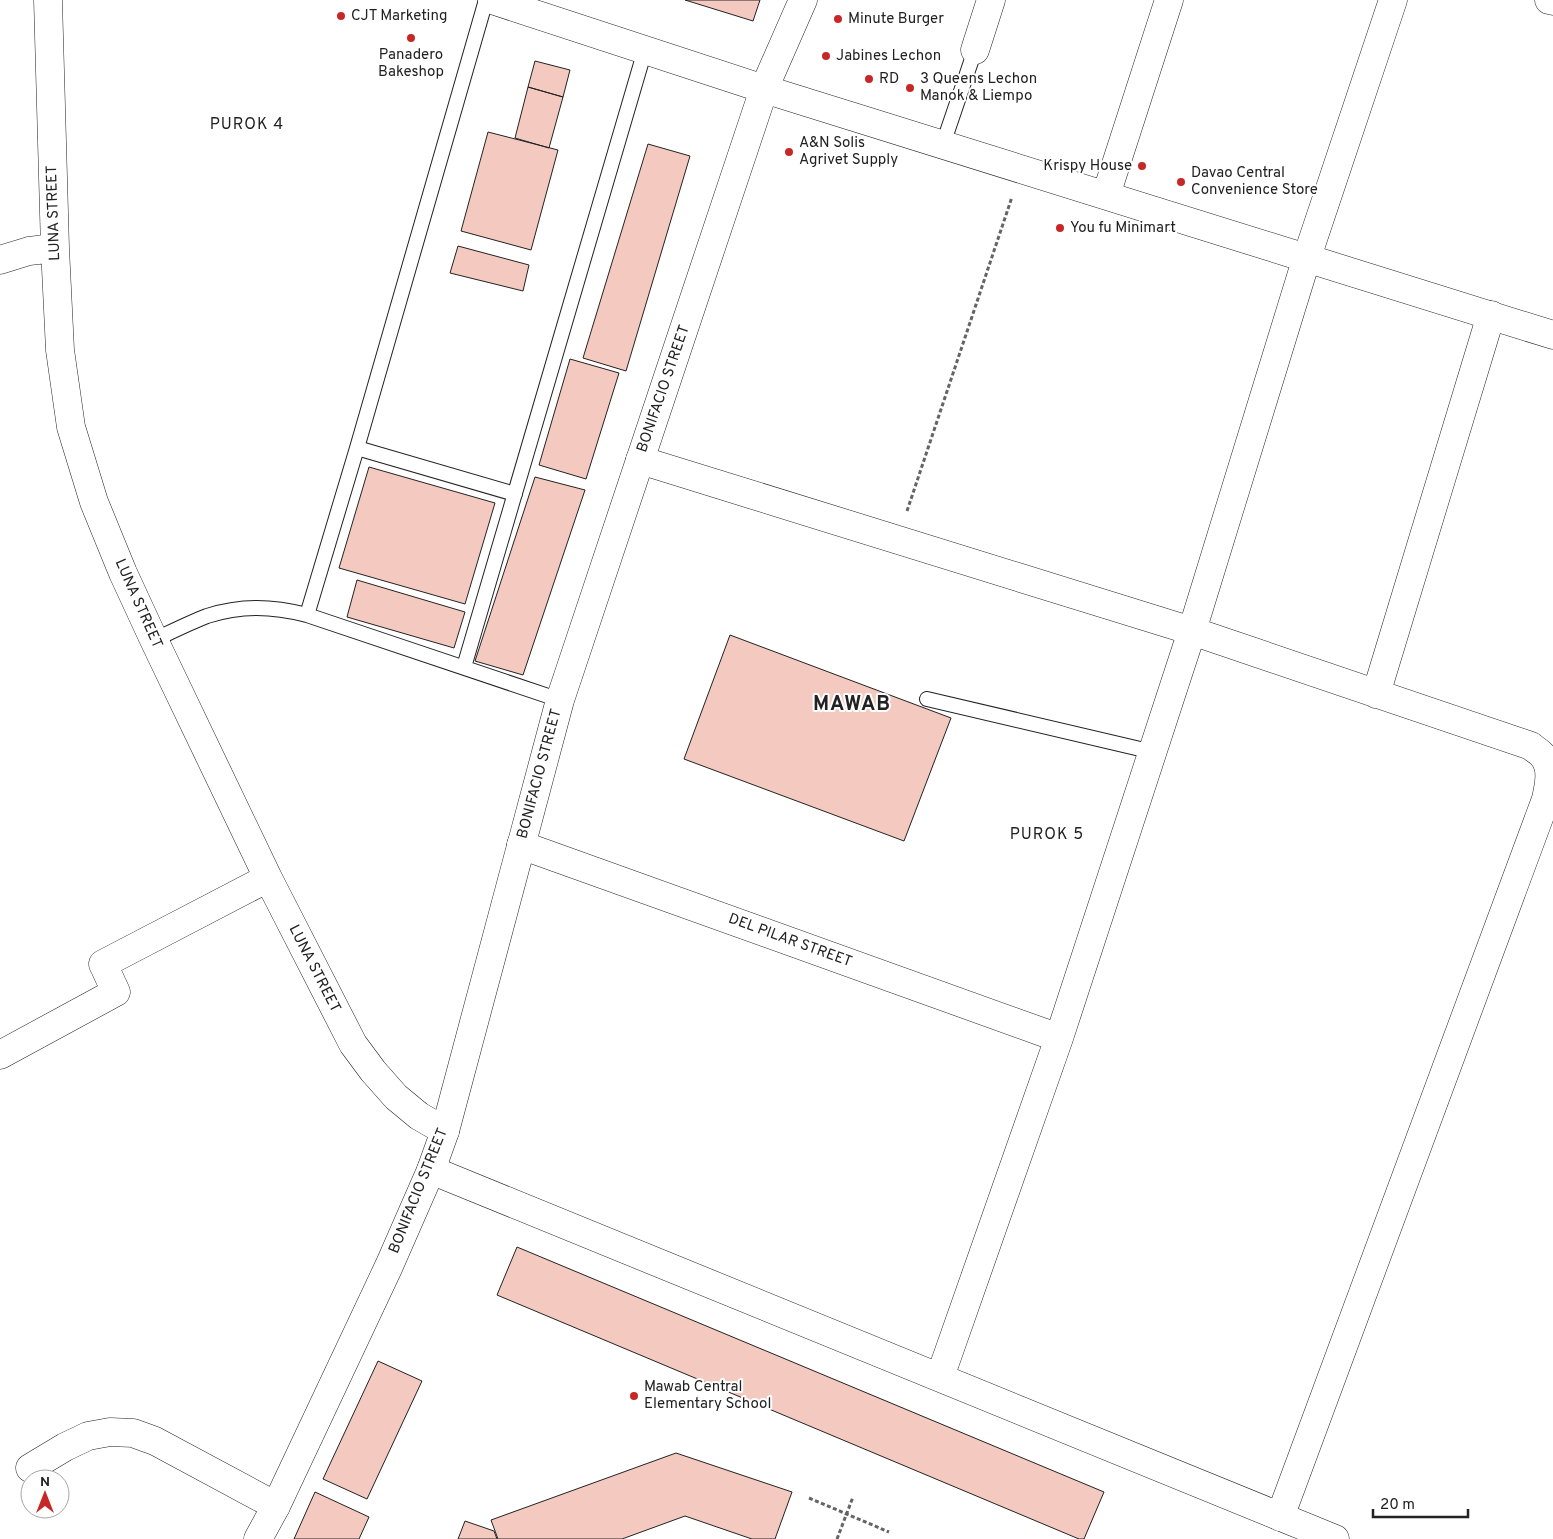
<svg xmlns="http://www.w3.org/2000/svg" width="1553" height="1539" font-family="Overpass,sans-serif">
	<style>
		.building { fill: #f3c9c0; stroke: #222 }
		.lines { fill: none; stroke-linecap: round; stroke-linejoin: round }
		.lane-casing { stroke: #222; stroke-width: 16 }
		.street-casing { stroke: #222; stroke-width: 29 }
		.secondary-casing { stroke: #222; stroke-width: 29 }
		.primary-casing { stroke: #222; stroke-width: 29 }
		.path { stroke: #646464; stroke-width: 3; stroke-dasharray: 4 2.5; stroke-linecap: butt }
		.lane { stroke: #fff; stroke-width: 14 }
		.street { stroke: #fff; stroke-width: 28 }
		.secondary { stroke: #fff; stroke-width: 28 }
		.primary { stroke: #fff; stroke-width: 28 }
		.poi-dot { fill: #c62828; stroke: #fff; stroke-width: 2 }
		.labels { text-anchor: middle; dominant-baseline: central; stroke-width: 4; stroke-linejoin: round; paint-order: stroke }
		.poi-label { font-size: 15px; fill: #222; stroke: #fff; text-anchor: start }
		.street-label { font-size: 15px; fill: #222; stroke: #fff }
		.neighbourhood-label { font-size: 16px; letter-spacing: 1px; fill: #222; stroke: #fff }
		.district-label { font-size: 20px; font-weight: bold; letter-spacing: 1px; fill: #222; stroke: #fff }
	</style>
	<rect width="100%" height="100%" fill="#fff"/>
	<path class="building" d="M685,0H760L753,21Z
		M535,61L570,70L563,97L528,87Z
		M528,87L563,97L549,148L515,138Z
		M488,132L558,150L531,250L461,231Z
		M648,144L690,156L626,371L583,358Z
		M458,246L529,265L523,291L450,273Z
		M570,359L619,373L586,479L539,465Z
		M369,467L495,503L465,604L339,568Z
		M535,477L585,490L523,675L475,661Z
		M357,580L465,612L454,648L347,617Z
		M730,635L951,718L904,841L684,759Z
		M517,1247L1104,1492L1084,1539H1079L497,1295Z
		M378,1361L422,1381L367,1499L323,1479Z
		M676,1453L792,1492L775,1539H752L685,1516L622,1539H498L491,1520Z
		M315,1492L369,1517L359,1539H294Z
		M465,1521L494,1531L497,1539H458Z"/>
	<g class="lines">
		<g class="lane-casing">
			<path id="lane" d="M943,144L975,50
				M357,448L515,494
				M307,615L357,448L486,0
				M154,640C171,632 189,623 207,616C241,605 272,606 307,615L560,700
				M464,667L645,50
				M927,699L1153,752"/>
		</g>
		<g class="street-casing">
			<path id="street" d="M48,0L55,248L60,350L71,427L94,502L123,573L154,640L268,878L353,1044L373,1071L396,1097L419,1116L445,1131
				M1549,0L1553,1
				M975,50L991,0
				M1106,195L1169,0
				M0,260L29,251L55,248
				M640,460L1192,631L1531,746C1534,749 1540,752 1543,756C1553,768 1549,785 1546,799L1280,1517
				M1376,694L1491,315
				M521,845L1059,1038
				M0,1055L116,992L103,964L268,878
				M431,1170L1335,1539
				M940,1377L1059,1038L1192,631L1307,257L1393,0
				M30,1468L65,1447L88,1436L110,1432L133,1433L155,1441L276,1506"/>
		</g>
		<g class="secondary-casing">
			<path id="secondary" d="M803,0L764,89L1553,335"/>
		</g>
		<g class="primary-casing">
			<path id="primary" d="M258,1539L276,1506L389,1266L431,1170L445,1131L560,700L764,89L492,0"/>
		</g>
		<path class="path" d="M907,511L1012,197
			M809,1498L889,1532
			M837,1539L853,1497"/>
		<use href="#lane" class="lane"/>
		<use href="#street" class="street"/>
		<use href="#secondary" class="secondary"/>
		<use href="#primary" class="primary"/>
	</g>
	<g class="poi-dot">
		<circle cx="341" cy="16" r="5"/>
		<circle cx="838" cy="19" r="5"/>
		<circle cx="411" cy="38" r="5"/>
		<circle cx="826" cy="56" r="5"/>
		<circle cx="869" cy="79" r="5"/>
		<circle cx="910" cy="88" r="5"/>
		<circle cx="789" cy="152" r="5"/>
		<circle cx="1142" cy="166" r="5"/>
		<circle cx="1181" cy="182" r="5"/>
		<circle cx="1060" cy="228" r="5"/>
		<circle cx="634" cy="1396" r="5"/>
	</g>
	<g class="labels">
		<g class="poi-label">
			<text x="351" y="16">CJT Marketing</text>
			<text x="848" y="19">Minute Burger</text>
			<text x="411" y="55" text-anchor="middle">Panadero<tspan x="411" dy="17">Bakeshop</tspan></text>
			<text x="836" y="56">Jabines Lechon</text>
			<text x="879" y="79">RD</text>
			<text x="920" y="79">3 Queens Lechon<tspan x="920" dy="17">Manok &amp; Liempo</tspan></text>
			<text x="799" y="143">A&amp;N Solis<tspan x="799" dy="17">Agrivet Supply</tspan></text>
			<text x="1132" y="166" text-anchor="end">Krispy House</text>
			<text x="1191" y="173">Davao Central<tspan x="1191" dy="17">Convenience Store</tspan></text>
			<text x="1070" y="228">You fu Minimart</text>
			<text x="644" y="1387">Mawab Central<tspan x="644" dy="17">Elementary School</tspan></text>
		</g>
		<g class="street-label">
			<text transform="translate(54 213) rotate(-92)">LUNA STREET</text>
			<text transform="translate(664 389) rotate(-71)">BONIFACIO STREET</text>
			<text transform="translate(138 604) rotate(66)">LUNA STREET</text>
			<text transform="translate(540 774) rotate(-75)">BONIFACIO STREET</text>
			<text transform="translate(790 941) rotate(20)">DEL PILAR STREET</text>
			<text transform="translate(314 969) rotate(63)">LUNA STREET</text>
			<text transform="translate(419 1191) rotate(-68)">BONIFACIO STREET</text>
		</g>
		<g class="neighbourhood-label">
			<text x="247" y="125">PUROK 4</text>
			<text x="1047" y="835">PUROK 5</text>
		</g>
		<g class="district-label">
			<text x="852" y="705">MAWAB</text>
		</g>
	</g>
	<g transform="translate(45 1494)"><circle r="24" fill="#ffffff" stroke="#a7a7a7"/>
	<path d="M0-4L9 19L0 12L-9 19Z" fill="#c62828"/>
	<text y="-8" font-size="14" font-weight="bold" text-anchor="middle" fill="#222222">N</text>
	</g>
	<path d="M1373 1509v8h95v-8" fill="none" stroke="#222222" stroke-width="2.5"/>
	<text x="1380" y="1509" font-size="15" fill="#222222" stroke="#ffffff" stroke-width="4" paint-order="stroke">20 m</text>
</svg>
